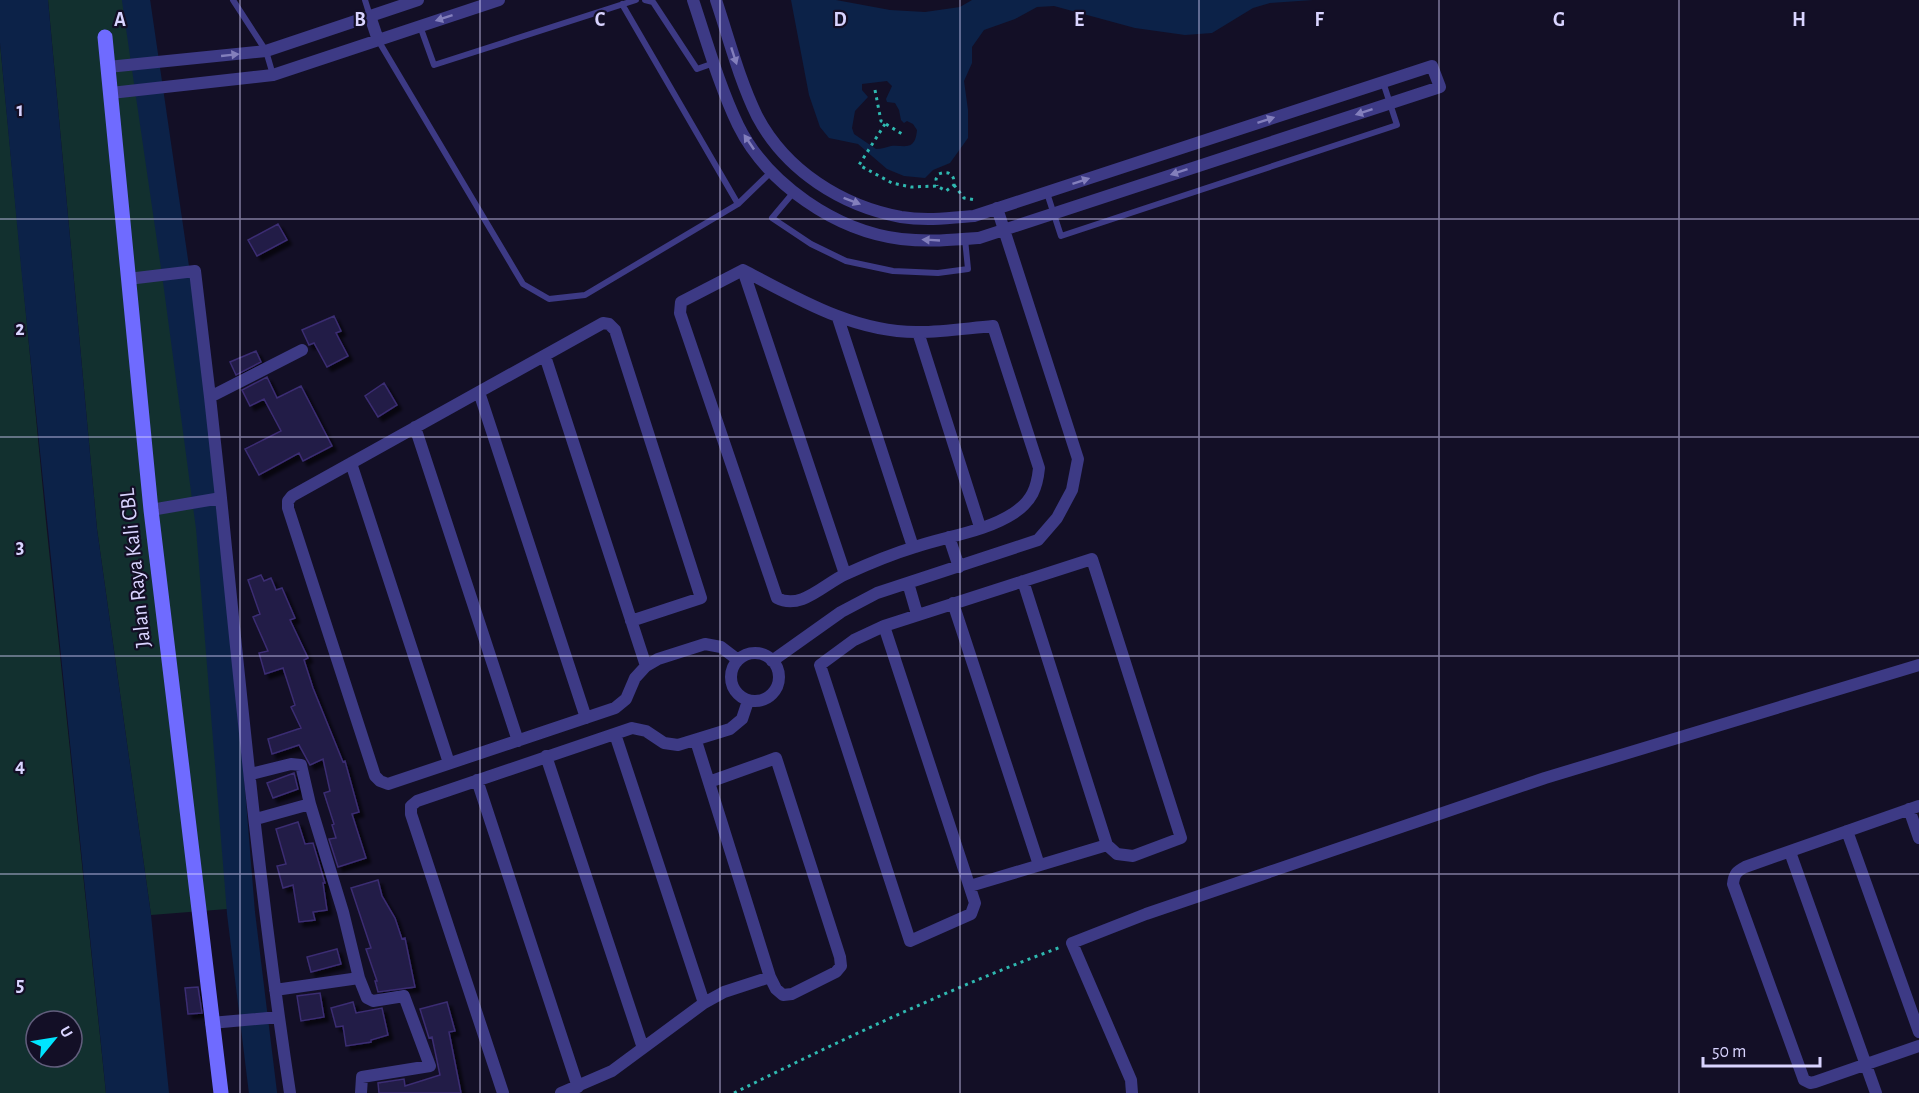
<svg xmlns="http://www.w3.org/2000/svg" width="1919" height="1093" font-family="'Alegreya Sans',sans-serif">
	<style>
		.green { fill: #12302f; fill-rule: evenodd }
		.water { fill: #0c2248; fill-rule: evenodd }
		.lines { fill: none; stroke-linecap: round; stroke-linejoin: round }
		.river { stroke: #0c2248; stroke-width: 28 }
		.building { fill: #241b47; stroke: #3b2d73; stroke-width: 1.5; filter: url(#shadow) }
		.path { stroke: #2fb8b0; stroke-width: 3; stroke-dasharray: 3 4.5; stroke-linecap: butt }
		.lane { stroke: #3d3a85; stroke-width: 6 }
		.street { stroke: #3d3a85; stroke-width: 12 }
		.secondary { stroke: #6f6bff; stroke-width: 15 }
		.oneway { fill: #837fbc }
		.grid { fill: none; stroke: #d9d4ff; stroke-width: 1.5; stroke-opacity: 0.55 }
		.labels { text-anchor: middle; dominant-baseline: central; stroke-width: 4.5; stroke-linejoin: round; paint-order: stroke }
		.street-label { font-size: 22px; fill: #d9d4ff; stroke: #130f26 }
		.grid-label { font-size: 20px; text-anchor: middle; font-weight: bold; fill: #d9d4ff; stroke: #130f26; stroke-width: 4.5; stroke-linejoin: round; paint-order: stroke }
	</style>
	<defs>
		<filter id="shadow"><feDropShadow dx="4.5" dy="4.5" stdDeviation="1.5" flood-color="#0009"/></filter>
	</defs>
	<rect width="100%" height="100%" fill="#130f26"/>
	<path class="green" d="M48,0H140L240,908L151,915L97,529Z
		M0,43L46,522L106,1093H0ZM36,1021H72V1057H36Z"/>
	<path class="water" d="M0,0H48L97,529L151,915L169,1093H106L21,267L0,43Z
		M791,0H836L890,10L925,12L960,7L972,0H1313L1270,3L1253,8L1212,33L1185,35L1135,28L1054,6L1037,7L1015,19L984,30L972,47V63L964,81L968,110V138L950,163L933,170L925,178L904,176L887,169L858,144L829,138L820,127L809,95ZM887,81L892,86L886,99L887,102L895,103L899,110L901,120L904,123L907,121L913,124L917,130C915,153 903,144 891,146C886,147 882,149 876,149L854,134L852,128L855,111L868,97L862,90V84Z"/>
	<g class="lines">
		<path class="river" d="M136,0L177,281L210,528L241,913L263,1093"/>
	</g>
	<path class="building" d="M278,224L287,240L257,256L248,240Z
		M334,316L341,331L336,333L348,356L327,367L314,343L309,345L302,330Z
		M256,351L261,362L236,375L230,362Z
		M267,377L277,398L301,386L332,446L303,461L299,453L259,475L245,449L281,431L264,399L250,406L242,390Z
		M384,383L397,405L378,417L365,396Z
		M261,575L264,581L271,578L276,590L282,588L295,618L290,620L308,658L304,660L313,688L343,762L345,761L359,812L352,814L366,858L338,867L329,839L336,838L332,825L334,824L324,793L330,791L323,759L310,765L299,745L272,754L268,739L301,728L291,707L295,705L283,668L265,674L259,653L268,651L253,617L260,614L248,580Z
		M294,773L298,789L273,798L267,783Z
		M298,822L305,844L313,843L325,883H323L327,910L313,912L315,920L299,922L293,885L283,888L277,866L286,864L276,829Z
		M378,880L382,896L395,918L402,939L405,938L415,987L378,992L375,981H377L366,949L371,948L351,888Z
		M337,949L341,964L311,972L307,957Z
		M198,987L202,1013L188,1014L185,988Z
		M320,993L324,1017L301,1021L297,996Z
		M353,1002L356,1013L382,1008L388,1035L371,1040V1042L346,1046L343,1026L336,1027L331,1008Z
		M447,1002L455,1031L449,1032L461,1093H379L378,1083L404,1079L405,1086L440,1075L432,1037L429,1038L420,1009Z"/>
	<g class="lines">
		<path class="path" d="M875,90L881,121L902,134
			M885,124L859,165L892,183L911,187L937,186L946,191L954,185C955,175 949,170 939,174L936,179L937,186
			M954,185L964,198L976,200
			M734,1093C841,1040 950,988 1061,947"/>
		<path class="lane" d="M233,0L266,51L273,75
			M365,0L370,16
			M645,0L653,2L697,69L714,63
			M622,4L738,204
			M420,26L434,65L636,0
			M378,40L523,284L549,299L585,295L738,204L772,171
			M793,193L772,218L811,244L846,261L893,271L938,273L968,269L965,239
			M1047,193L1061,236L1397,125L1383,82"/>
		<path class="street" d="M693,0C707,42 719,85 738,125C767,184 836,231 901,239C928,242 953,240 979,238L1440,87L1432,66L974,216C950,218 926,221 901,217C842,206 786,171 757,116C739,79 729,39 716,0
			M370,16L378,40
			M108,67L266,51L418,0
			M111,93L273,75L499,0
			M743,270C798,299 855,333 919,332C944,332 969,328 993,326L1039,468C1037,488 1032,501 1014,513C985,532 947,536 915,547C892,554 868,564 846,574C825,583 801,611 777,598L680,313L681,302Z
			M743,270L845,574
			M128,279L195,271L210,397
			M838,318L913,547
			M918,332L980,527
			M545,356L646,666
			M479,392L586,718
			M415,427L518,741
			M351,463L449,763
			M221,498L210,397L302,350
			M151,510L221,498C241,696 260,896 290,1093
			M949,537L959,567
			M1023,581L1107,845
			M908,583L917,614
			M953,603L1039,865
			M631,621L701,598L615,330L609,324L603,323L292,496L288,501V508L375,776L380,781L388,784L615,708L626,699L635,678L646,666L658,659L705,644L721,647L738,660
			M884,626L975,903L971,914L910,941L820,665L854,640L884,626L1092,559L1181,838L1133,856L1117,854L1107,845L970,886
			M731 677a24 24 0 1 1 48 0a24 24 0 1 1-48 0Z
			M772,661L841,612L877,593L1038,540L1057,518L1072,490L1078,459L997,208
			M615,734L704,1003
			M696,741L770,977
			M546,756L643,1048
			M251,774L291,764L301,765L310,804
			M477,780L578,1087
			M1919,806L1745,867C1737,871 1734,874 1733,884L1804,1080L1810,1083L1815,1082L1919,1046
			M1909,809L1919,838
			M256,819L310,804L343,912L359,978L367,998L373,1001L404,996L430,1066L362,1077L361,1093
			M1847,831L1919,1032
			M1790,852L1876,1093
			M275,990L359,978
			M211,1023L279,1017
			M503,1093L411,814V806L417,801L632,728L646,731L664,743L678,745L730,729L742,719L748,701
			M561,1093L612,1071L704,1003L724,992L770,977L776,989L783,995L792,994L836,972L841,966L840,957L776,758L709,782
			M1132,1093L1131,1080L1072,943L1146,914L1545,778L1919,665"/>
		<path class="secondary" d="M105,37L151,510L221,1093"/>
	</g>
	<defs><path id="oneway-solid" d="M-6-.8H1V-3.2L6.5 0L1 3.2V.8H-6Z" transform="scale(1.5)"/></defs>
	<g class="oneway">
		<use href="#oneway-solid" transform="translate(444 18) rotate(162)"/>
		<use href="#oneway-solid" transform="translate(230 55) rotate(-6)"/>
		<use href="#oneway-solid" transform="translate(734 56) rotate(72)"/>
		<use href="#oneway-solid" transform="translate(1364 112) rotate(162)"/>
		<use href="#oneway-solid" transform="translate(1266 120) rotate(-18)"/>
		<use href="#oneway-solid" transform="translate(749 142) rotate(-124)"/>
		<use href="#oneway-solid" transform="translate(1179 172) rotate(162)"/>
		<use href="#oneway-solid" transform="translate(1081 181) rotate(-18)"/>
		<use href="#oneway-solid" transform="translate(852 201) rotate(21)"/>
		<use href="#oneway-solid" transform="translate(931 240) rotate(-177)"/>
	</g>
	<path class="grid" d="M240,0V1093M480,0V1093M720,0V1093M960,0V1093M1199,0V1093M1439,0V1093M1679,0V1093M0,219H1919M0,437H1919M0,656H1919M0,874H1919"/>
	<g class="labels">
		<g class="street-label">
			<text transform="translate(135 568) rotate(-96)">Jalan Raya Kali CBL</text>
		</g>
	</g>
	<g class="grid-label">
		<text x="120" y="26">A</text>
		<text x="360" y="26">B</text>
		<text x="600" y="26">C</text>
		<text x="840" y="26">D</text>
		<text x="1079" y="26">E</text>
		<text x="1319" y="26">F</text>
		<text x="1559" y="26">G</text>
		<text x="1799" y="26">H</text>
		<text x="20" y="116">1</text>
		<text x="20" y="335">2</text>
		<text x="20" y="553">3</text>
		<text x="20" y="772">4</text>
		<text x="20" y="991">5</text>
	</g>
	<g transform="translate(54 1039) rotate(60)"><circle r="28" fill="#130f26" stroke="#625e7d" stroke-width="1.5"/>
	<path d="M0-4.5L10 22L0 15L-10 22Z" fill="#00e5ff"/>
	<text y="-9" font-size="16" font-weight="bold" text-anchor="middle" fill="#d9d4ff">U</text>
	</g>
	<path d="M1703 1057v9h117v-9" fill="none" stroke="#d9d4ff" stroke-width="3"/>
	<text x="1712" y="1057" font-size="18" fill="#d9d4ff" stroke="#130f26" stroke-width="4.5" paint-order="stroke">50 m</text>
</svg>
